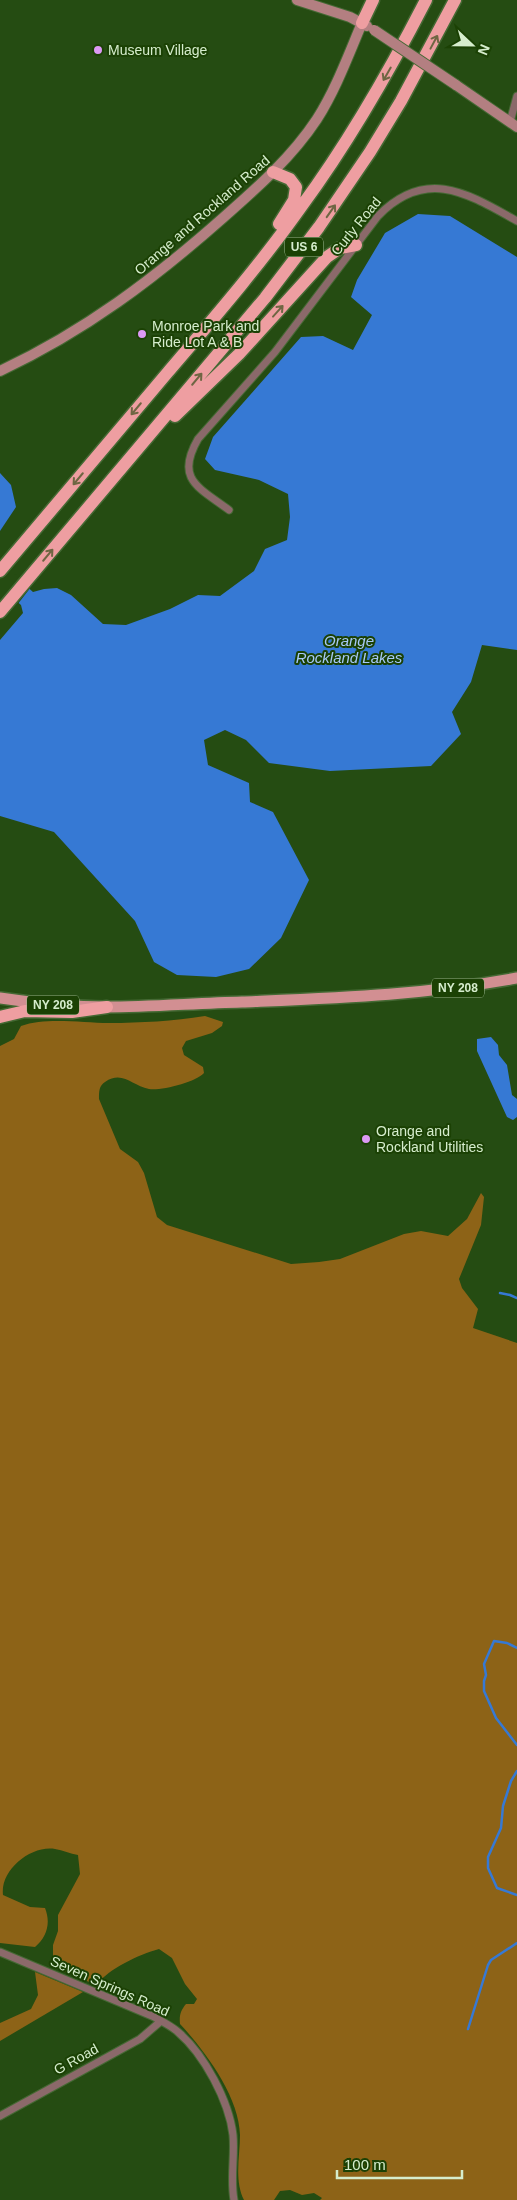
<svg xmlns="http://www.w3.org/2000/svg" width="517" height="2200" font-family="Helvetica,sans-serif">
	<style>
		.green { fill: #8d6317 }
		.water { fill: #3679d4 }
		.pier { fill: #254c12 }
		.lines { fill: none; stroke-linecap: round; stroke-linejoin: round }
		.stream { stroke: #3679d4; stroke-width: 2.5 }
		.street-casing { stroke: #456934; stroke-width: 9 }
		.secondary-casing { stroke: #456934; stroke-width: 12 }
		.primary-casing { stroke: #456934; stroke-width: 14 }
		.highway-casing { stroke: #456934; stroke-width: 15 }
		.street { stroke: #8b696a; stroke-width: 7 }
		.secondary { stroke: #b37f81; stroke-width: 10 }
		.primary { stroke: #d28f92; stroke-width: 11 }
		.highway { stroke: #ee9ea1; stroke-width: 12 }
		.secondary-bridge-casing { stroke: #456934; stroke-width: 12; stroke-linecap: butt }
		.secondary-bridge { stroke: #b37f81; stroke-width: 10 }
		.oneway { stroke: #6f6643 }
		.poi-dot { fill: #dc99f4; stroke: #1b4104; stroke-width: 2 }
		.labels { text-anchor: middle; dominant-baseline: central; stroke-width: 4; stroke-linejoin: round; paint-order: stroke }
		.shield { fill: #1b4104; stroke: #9eb991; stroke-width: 1 }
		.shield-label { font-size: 12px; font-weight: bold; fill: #d6edcd }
		.poi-label { font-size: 14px; fill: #d6edcd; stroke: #1b4104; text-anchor: start }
		.street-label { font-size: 14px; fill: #d6edcd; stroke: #1b4104 }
		.water-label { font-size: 15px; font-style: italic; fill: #a8c9f7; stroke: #1b4104 }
	</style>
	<rect width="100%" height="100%" fill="#254c12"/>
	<path class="green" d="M205,1016L223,1022L222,1026L212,1033L186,1041L182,1048L184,1055L203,1067L204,1073C196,1082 161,1091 149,1089C132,1086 123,1070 105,1082C99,1086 99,1091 99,1099L120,1149L138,1162L144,1173L157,1217L167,1225L291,1264L319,1262L340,1259L404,1234L421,1231L448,1236L467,1219L481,1193L484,1197L481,1225L459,1279L462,1288L478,1309L473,1328L517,1343V2200H320L322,2198L314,2193L302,2195L290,2190L280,2191L274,2200H244C234,2180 240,2156 240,2135C239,2096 205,2051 180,2024C179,2015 181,2010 186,2004H194L197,1999L185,1984L172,1958L159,1949C138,1955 110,1968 96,1985L53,1966V1945L58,1931V1915L80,1874L78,1855C70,1854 63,1850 55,1849C31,1845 0,1870 3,1895L30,1907L45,1908C51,1923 47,1937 35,1947L0,1943V1046L14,1039L21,1026C46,1017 82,1023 109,1023C141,1023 173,1021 205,1016Z
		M35,1972L83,1992L0,2041V2023L31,2009L38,1995Z"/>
	<path class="water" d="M418,214L450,216L517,257V650L482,645L471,682L452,712L461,734L431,766L330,771L269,763L246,740L225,730L204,740L208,765L249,783L250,802L273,812L309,880L281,938L249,969L216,977L177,975L154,962L135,921L54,832L0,816V640L23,613L21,605L0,587L14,575L33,592L44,589L57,588L71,595L103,624L126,625L170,609L198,595L220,596L254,571L265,549L287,540L290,517L288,494L259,480L215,470L205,459L213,437L301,337L323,336L353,350L372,315L351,297L357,280L385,233Z
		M0,473L11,485L16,507L0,531Z
		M491,1037L498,1045L499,1055L507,1065L512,1095L517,1099V1117L513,1120L507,1117L477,1051V1039Z"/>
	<path class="pier" d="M0,562L31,587L17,605L0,590Z"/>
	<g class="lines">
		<path class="stream" d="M500,1293L510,1295L517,1298
			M517,1648L507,1643L494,1641L484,1664L486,1675L484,1681V1691L496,1718L517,1745
			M517,1771L511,1781L503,1806L501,1828L488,1857V1868L497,1888L517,1895
			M468,2029L488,1965L491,1960L517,1943"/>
		<g class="street-casing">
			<path id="street" d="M510,122L517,96
				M229,510C198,487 175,479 198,439L275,352L378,216C426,167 467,193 517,221
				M0,1952L152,2016C161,2021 170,2025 178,2032C204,2054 229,2101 233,2135C235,2157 230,2178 234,2200
				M0,2116L140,2039L161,2021"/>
		</g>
		<g class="secondary-casing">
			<path id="secondary" d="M297,0L350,17L367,26
				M456,85L517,127
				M0,371C85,331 154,279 224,217C258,187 292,157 317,119C336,89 348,56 362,23"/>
		</g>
		<g class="primary-casing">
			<path id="primary" d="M0,998C35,1003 70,1007 106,1007C151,1007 197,1003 242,1002C334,998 426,995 517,978"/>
		</g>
		<g class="highway-casing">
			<path id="highway" d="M362,23L373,0
				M273,172L290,179L296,187L294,200L279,224
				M175,416L239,354L327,257L340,248L356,245
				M0,571C56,504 112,438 168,372C214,318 260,265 301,207C349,142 389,72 426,0
				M0,612L265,298L319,227L370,152L401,101L455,0
				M0,1017L25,1011L72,1012L107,1007"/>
		</g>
		<use href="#street" class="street"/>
		<use href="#secondary" class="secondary"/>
		<use href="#primary" class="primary"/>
		<use href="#highway" class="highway"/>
		<g class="secondary-bridge-casing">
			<path id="secondary-bridge" d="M374,30L456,85"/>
		</g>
		<use href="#secondary-bridge" class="secondary-bridge"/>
	</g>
	<defs><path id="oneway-shaft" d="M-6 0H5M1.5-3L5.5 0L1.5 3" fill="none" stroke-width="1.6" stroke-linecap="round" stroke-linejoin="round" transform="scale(1.25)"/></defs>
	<g class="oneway">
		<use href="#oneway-shaft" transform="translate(434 42) rotate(-62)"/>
		<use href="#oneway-shaft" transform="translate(387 74) rotate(120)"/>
		<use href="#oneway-shaft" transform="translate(331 211) rotate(-55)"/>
		<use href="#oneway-shaft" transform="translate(278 311) rotate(-48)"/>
		<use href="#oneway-shaft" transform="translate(197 379) rotate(-50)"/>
		<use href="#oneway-shaft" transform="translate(136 409) rotate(130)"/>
		<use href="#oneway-shaft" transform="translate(78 479) rotate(130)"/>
		<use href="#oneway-shaft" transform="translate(48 555) rotate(-50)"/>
	</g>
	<g class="poi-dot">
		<circle cx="98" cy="50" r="5"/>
		<circle cx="142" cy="334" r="5"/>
		<circle cx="366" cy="1139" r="5"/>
	</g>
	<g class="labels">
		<g class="shield">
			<rect x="285" y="237.5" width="38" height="19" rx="4"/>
			<rect x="432" y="978.5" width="52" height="19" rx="4"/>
			<rect x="27" y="995.5" width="52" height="19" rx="4"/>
		</g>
		<g class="shield-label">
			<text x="304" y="247">US 6</text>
			<text x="458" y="988">NY 208</text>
			<text x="53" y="1005">NY 208</text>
		</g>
		<g class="poi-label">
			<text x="108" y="50">Museum Village</text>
			<text x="152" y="326">Monroe Park and<tspan x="152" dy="16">Ride Lot A &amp; B</tspan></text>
			<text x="376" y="1131">Orange and<tspan x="376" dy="16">Rockland Utilities</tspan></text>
		</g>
		<g class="street-label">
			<text transform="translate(202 215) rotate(-41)">Orange and Rockland Road</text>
			<text transform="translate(356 226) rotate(-51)">Curly Road</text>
			<text transform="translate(110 1986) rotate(24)">Seven Springs Road</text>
			<text transform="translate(76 2059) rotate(-29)">G Road</text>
		</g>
		<g class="water-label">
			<text x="349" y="640">Orange<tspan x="349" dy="17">Rockland Lakes</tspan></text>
		</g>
	</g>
	<g transform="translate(472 45) rotate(112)" stroke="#1b4104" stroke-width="4" paint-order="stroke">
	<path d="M0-4L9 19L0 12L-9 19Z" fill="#d6edcd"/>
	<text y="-8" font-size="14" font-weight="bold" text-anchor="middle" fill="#d6edcd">N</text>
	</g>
	<path d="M337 2170v8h125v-8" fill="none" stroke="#d6edcd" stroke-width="2.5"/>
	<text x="344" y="2170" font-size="15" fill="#d6edcd" stroke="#1b4104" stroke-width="4" paint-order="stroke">100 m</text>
</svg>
